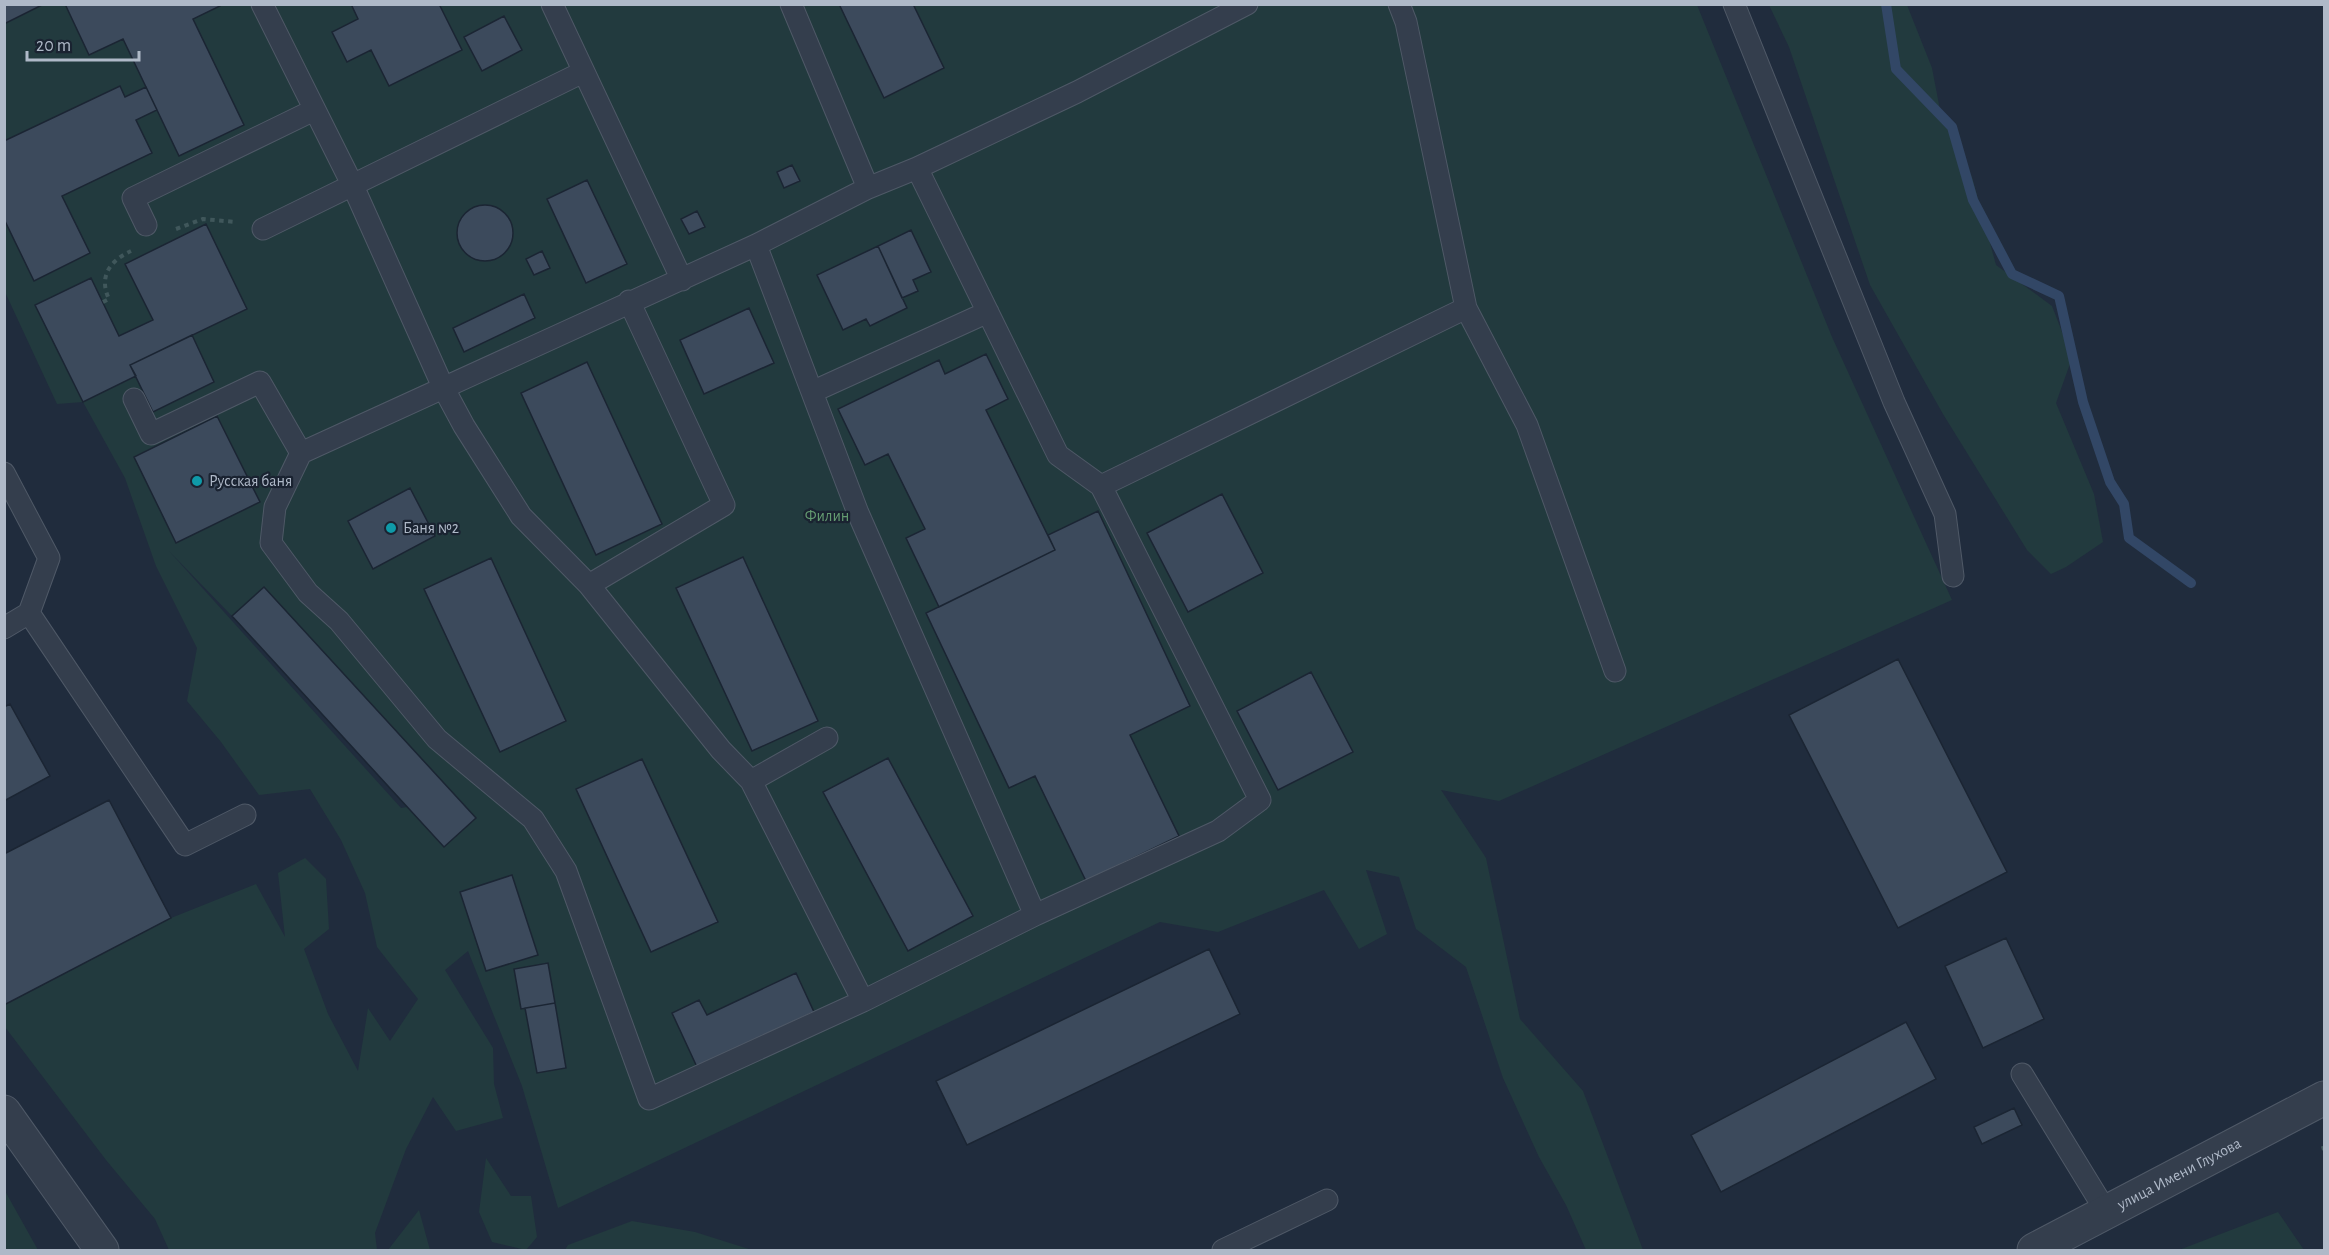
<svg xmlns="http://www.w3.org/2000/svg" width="2329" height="1255" font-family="'Alegreya Sans',sans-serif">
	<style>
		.green { fill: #223a3e; fill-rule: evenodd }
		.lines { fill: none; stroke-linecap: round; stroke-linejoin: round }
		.stream { stroke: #324766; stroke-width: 10 }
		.building { fill: #3c4a5c; stroke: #1b2533; stroke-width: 1.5 }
		.lane-casing { stroke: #4f5967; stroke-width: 23 }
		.street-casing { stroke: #4f5967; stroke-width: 35 }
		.path { stroke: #40575b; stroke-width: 4; stroke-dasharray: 4.5 4.5; stroke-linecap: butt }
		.lane { stroke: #343e4d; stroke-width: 21 }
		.street { stroke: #343e4d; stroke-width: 33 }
		.culture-dot { fill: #0f9aa8; stroke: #1a2331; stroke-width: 2 }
		.labels { text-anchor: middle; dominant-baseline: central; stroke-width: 4.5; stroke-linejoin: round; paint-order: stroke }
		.poi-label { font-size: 16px; fill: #afb9c8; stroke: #1a2331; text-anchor: start }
		.park-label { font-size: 16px; fill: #649b71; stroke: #1a2331 }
		.street-label { font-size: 16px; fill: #afb9c8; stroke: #1a2331 }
	</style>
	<rect width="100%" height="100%" fill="#202c3d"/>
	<path class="green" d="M4 5H1697L1832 337 1952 600 1499 801 1441 790 1486 858 1520 1019 1583 1091 1643 1250H1586L1566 1205 1539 1157 1503 1078 1466 967 1416 929 1399 877 1366 870 1387 934 1359 949 1324 890 1218 932 1160 922 558 1208 522 1086 468 951 445 970 493 1048 494 1084 503 1118 456 1131 433 1097 406 1149 375 1233 377 1250H169L155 1219 106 1160 5 1027V1005L171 918 256 884 285 937 278 873 305 858 326 879 329 929 304 949 328 1014 358 1071 368 1008 390 1041 418 999 377 947 365 893 341 840 310 789 259 795 221 742 187 701 197 648 156 566 125 478 83 402 57 404 5 292ZM169 551 232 616 407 807 401 808Z
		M1769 5H1907L1932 68 1941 115 1972 177 1996 265 2052 306 2072 358 2056 403 2094 494 2103 542 2066 567 2051 574 2027 550 1943 414 1870 285 1789 47Z
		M486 1158 511 1196H531L537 1237 526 1250 492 1242 479 1212Z
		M5 1191 38 1250H5Z
		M419 1210 430 1250H388Z
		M2278 1212 2304 1250H2179Z
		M632 1221 695 1232 752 1250H565L568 1245Z"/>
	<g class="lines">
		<path class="stream" d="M1886 4 1896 69 1952 127 1973 200 2012 274 2059 296 2083 402 2110 482 2124 504 2129 538 2191 583"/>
	</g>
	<path class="building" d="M4 4H44L4 24Z
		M65 4H219L220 6 193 19 244 125 179 156 123 39 89 55Z
		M351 4H439L462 50 389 86 371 50 347 62 332 32 358 19Z
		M839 4H913L944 68 884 98Z
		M504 16 522 50 482 71 464 37Z
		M120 86 125 97 146 87 157 110 136 120 152 153 62 196 90 253 34 281 4 219V141Z
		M792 165 800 181 784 188 777 172Z
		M587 180 627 264 586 283 547 199Z
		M457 233a28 28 0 1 1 56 0a28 28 0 1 1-56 0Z
		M697 211 705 227 689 234 681 219Z
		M206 224 247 309 130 365 136 376 83 402 35 305 91 278 119 336 153 320 125 264Z
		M911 230 931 272 913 280 918 291 902 298 878 246Z
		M878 246 907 308 870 326 866 319 843 330 817 275Z
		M542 251 550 268 534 275 526 259Z
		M524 294 535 318 464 352 453 328Z
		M749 308 774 363 704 394 680 340Z
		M192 335 214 382 153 412 130 365Z
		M986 354 1008 399 986 410 1055 550 939 607 906 538 925 529 888 454 865 465 838 409 939 360 945 374Z
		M587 362 662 524 596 555 521 393Z
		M217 416 260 502 176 543 134 457Z
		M410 488 435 536 373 569 348 521Z
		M1222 494 1263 573 1188 612 1147 533Z
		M1098 511 1190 706 1130 735 1179 836 1086 881 1035 776 1009 788 926 613 1055 550 1048 535Z
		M743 557 818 721 752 751 676 588Z
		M491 558 566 721 500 752 424 589Z
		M264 587 476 818 444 847 232 616Z
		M1898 659 2007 872 1898 928 1789 715Z
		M1311 672 1353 752 1278 790 1237 711Z
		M10 704 50 776 4 801V707Z
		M888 758 973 916 908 951 823 792Z
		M642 759 718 922 651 952 576 789Z
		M109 800 171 918 4 1005V854Z
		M512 875 538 955 486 971 460 892Z
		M2006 938 2044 1019 1983 1048 1945 966Z
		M1209 949 1240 1014 967 1145 936 1081Z
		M548 963 555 1003 521 1009 514 969Z
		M796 973 814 1012 697 1067 672 1013 699 1000 707 1015Z
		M555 1003 566 1068 537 1073 525 1008Z
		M1906 1022 1936 1079 1721 1192 1691 1135Z
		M2014 1108 2022 1125 1982 1144 1974 1127Z"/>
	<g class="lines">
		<defs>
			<path id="lane" d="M262 4 353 186 443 387 464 426 521 516 589 585 721 750 751 781
				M552 4 682 280
				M791 4 868 188
				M1399 4 1406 22 1466 308 1527 425 1615 671
				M1734 4 1894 402 1945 514 1953 576
				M146 225 133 198 314 110
				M263 229 583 72
				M756 245 858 513 1035 915
				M812 392 988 312
				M134 399 151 434 260 382 301 453 756 245 868 188 917 168 1077 92 1247 4
				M301 453 275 507 271 543 308 593 339 621 437 739 533 819 566 871 649 1099 863 1001
				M4 473 49 558 29 613 185 845 245 815
				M1101 486 1466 308
				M589 585 724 505 629 301
				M4 628 29 613
				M827 738 751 781 863 1001 1035 915 1218 831 1260 800 1101 486 1058 455 917 168
				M2022 1074 2107 1213
				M1223 1250 1327 1200"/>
			<g id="street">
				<path d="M4 1112 102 1250"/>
				<path id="s1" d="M2034 1250 2324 1098"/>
			</g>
		</defs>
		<use href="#lane" class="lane-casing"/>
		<use href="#street" class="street-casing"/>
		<path class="path" d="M176 229 203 219 235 222
			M103 302 109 299C98 276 111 260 131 251
			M2323 1146 2324 1150"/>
		<use href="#lane" class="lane"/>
		<use href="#street" class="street"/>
	</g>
	<g class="culture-dot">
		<circle cx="197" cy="481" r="6"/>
		<circle cx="391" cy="528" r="6"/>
	</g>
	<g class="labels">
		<g class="poi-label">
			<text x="209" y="481">Русская баня</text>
			<text x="403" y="528">Баня №2</text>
		</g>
		<g class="park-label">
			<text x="827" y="516">Филин</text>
		</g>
		<g class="street-label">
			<text stroke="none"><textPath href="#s1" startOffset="164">улица Имени Глухова</textPath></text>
		</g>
	</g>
	<rect width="2329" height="1255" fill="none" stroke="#afb9c8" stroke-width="12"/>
	<path d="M27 51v9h112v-9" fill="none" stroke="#afb9c8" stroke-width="3"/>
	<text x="36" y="51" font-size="18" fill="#afb9c8" stroke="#1a2331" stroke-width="4.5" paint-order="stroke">20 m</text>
</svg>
